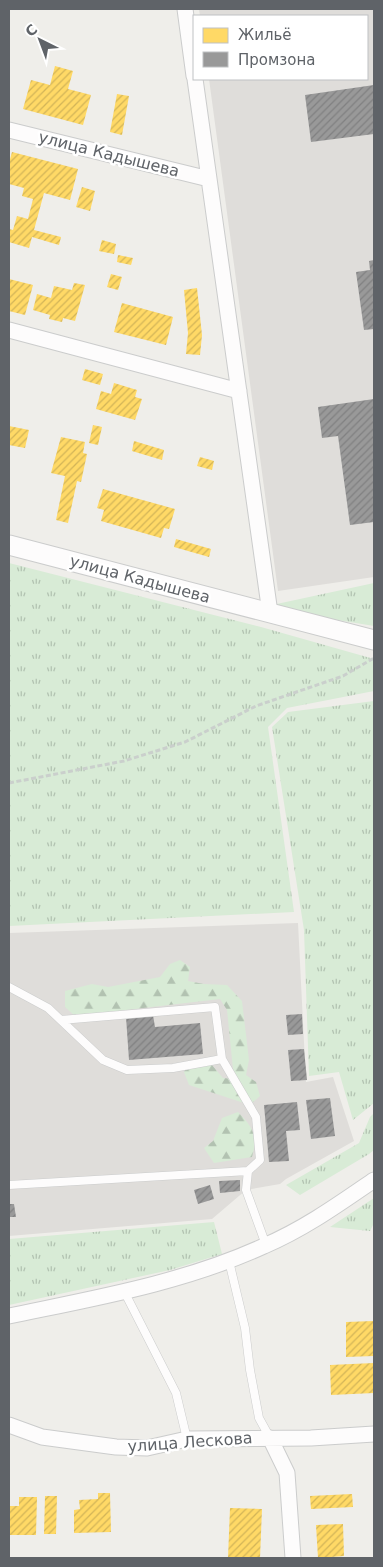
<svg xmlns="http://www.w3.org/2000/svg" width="383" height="1567" font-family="'DejaVu Sans',sans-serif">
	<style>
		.industrial { fill: #dfddda }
		.grass { fill: url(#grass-tufts) }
		.forest { fill: url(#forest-firs) }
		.homes { fill: url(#homes-hatch) }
		.industry { fill: url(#industry-hatch) }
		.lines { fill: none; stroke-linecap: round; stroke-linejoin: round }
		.service-casing { stroke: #cbcccc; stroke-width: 9 }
		.minor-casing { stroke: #cbcccc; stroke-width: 17 }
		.tertiary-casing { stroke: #cbcccc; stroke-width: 21 }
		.path { stroke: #cacfcc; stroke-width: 3; stroke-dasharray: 5 2.5; stroke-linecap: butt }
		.service { stroke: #fdfcfc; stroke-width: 8 }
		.minor { stroke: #fdfcfc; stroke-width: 15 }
		.tertiary { stroke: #fdfcfc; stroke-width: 19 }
		.labels { text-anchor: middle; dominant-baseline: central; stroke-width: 5; stroke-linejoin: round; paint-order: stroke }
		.street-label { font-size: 16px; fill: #5f6368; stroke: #fff }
	</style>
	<defs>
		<pattern id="grass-tufts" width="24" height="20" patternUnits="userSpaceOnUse" patternTransform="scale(1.25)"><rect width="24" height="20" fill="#d8ebd6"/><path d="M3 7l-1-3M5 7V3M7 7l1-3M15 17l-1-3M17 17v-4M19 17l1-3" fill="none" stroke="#b2c2b1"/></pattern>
		<pattern id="forest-firs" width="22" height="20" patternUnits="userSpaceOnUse" patternTransform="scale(1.25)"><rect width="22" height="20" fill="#d8ebd6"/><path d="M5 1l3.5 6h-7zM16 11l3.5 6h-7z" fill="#b2c2b1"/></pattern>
		<pattern id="homes-hatch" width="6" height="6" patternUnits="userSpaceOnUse" patternTransform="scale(1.25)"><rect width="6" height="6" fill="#ffd966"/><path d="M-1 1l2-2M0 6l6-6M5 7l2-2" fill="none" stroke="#d2b458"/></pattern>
		<pattern id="industry-hatch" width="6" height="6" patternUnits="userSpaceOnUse" patternTransform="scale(1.25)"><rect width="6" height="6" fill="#999"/><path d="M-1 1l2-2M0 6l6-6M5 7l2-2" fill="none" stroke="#808081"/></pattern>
	</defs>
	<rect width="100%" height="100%" fill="#efeeea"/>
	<path class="industrial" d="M199 9H374V577L278 591 209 79H367V16H200Z
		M298 923 306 1082 333 1077 354 1141 286 1179 280 1184 246 1190 212 1219 9 1236V933Z"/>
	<path class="grass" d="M9 563 261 627 374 659V691L287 708 268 727 294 912 9 926Z
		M374 583V626L283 611 272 605Z
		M374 701V1103L353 1120 339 1072 309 1076 304 930 272 727 288 712Z
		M374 1113V1150L369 1154 300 1195 286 1185 359 1143 370 1117Z
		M374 1198V1223L370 1231 330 1227Z
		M214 1222 222 1254 170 1270 9 1305V1239Z"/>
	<path class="forest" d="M180 960 190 967 188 981 204 984 227 985 242 1001 249 1060 246 1075 256 1082 260 1096 250 1105 189 1085 184 1072 189 1062 211 1064 223 1078 234 1079 227 1010 220 999 75 1016 65 1007V991L92 984 108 987 160 977 170 964Z
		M238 1112C253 1127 258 1136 252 1157L214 1163 204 1148 213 1141 222 1118Z"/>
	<path class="homes" d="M55 66 73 71 68 89 91 95 83 125 23 109 31 80 50 85Z
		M117 94 129 96 122 135 110 132Z
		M12 152 78 169 70 200 44 193 34 230 61 237 59 245 32 237 29 248 9 242V229L13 230 17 216 28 219 33 199 22 196 24 188 9 184V163Z
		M82 187 95 191 90 211 76 207Z
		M102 240 116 244 114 254 99 251Z
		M118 255 133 258 131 265 117 262Z
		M111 274 122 277 118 290 107 287Z
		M9 279 33 285 25 315 9 311Z
		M74 283 85 285 75 321 63 318 62 322 49 319 50 315 33 310 37 294 51 298 54 286 72 290Z
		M197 288 202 335 200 355 186 354 188 333 184 290Z
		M122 303 173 317 166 345 114 332Z
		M85 369 103 374 100 385 82 380Z
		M114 383 137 390 135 397 142 399 135 420 96 409 101 391 111 394Z
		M93 425 102 427 98 445 89 443Z
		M9 426 29 430 25 448 9 445Z
		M61 437 85 442 83 453 87 454 81 482 77 481 68 523 56 520 65 476 51 473Z
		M134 441 164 450 162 460 132 451Z
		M200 457 214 461 212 470 197 466Z
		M103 489 175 509 169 529 164 528 161 538 101 521 104 510 97 508Z
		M176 539 211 549 209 557 174 547Z
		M374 1321V1356L346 1357V1322Z
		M374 1363V1393L331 1395 330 1365Z
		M98 1493H110L111 1532 74 1533V1510L80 1509 79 1500 98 1499Z
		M352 1494 353 1507 311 1509 310 1496Z
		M45 1496H57L56 1534H44Z
		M19 1497H37L36 1535H9L10 1506H19Z
		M230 1508 262 1509 260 1558H228Z
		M343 1524 344 1556 318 1558 316 1525Z"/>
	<path class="industry" d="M374 85V134L311 142 305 95Z
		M374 260V329L364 330 356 272 370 270 369 261Z
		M374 399V522L350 525 338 436 322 438 318 407Z
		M302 1014 303 1034 288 1035 286 1015Z
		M153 1015 155 1027 200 1023 203 1054 129 1060 126 1017Z
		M304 1049 307 1080 291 1081 288 1050Z
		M330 1098 335 1136 311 1139 306 1100Z
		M297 1102 300 1130 286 1131 289 1161 269 1162 264 1105Z
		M240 1180V1191L220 1193 219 1181Z
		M210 1185 214 1199 198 1204 194 1190Z
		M9 1204H14L16 1217H9Z"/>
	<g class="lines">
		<defs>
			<path id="service" d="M9 987 48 1008 103 1060 127 1070 173 1068 222 1059
				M61 1020 215 1007 222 1059 256 1117 260 1160 248 1171 246 1190 266 1245
				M9 1185 248 1171
				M229 1261 245 1328 250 1370 259 1418 270 1438
				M125 1293 176 1393 187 1439"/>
			<path id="minor" d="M185 9 194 76
				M195 79 270 613
				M9 130 209 179
				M9 330 239 391
				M9 1316C95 1298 183 1283 264 1246 304 1229 339 1204 374 1180
				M9 1425 42 1437 116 1447 147 1448 187 1439 311 1438 374 1434
				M270 1438 287 1473 293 1558"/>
			<path id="tertiary" d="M9 545 374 640"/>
		</defs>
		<use href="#service" class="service-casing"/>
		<use href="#minor" class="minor-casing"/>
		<use href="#tertiary" class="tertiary-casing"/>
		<path class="path" d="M9 783 124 761 185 742 256 706 343 676 374 658"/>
		<use href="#service" class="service"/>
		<use href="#minor" class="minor"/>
		<use href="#tertiary" class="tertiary"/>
	</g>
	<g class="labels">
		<g class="street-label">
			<text transform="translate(109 154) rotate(14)">улица Кадышева</text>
			<text transform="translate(140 579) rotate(15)">улица Кадышева</text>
			<text transform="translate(190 1442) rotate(-4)">улица Лескова</text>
		</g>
	</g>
	<rect width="383" height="1567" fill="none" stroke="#5f6368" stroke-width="20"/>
	<rect x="193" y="15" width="175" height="65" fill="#ffffff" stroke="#bfc1c3"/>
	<rect x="203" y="28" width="25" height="15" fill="#ffd966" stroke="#bfc1c3"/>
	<text x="238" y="40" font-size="15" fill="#5f6368">Жильё</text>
	<rect x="203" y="52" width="25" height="15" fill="#999999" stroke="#bfc1c3"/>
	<text x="238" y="65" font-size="15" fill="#5f6368">Промзона</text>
	<g transform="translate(40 40) rotate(318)" stroke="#ffffff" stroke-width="4" paint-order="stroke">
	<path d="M0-4L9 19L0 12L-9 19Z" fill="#5f6368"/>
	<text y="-8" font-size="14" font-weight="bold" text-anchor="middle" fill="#5f6368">С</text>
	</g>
</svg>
